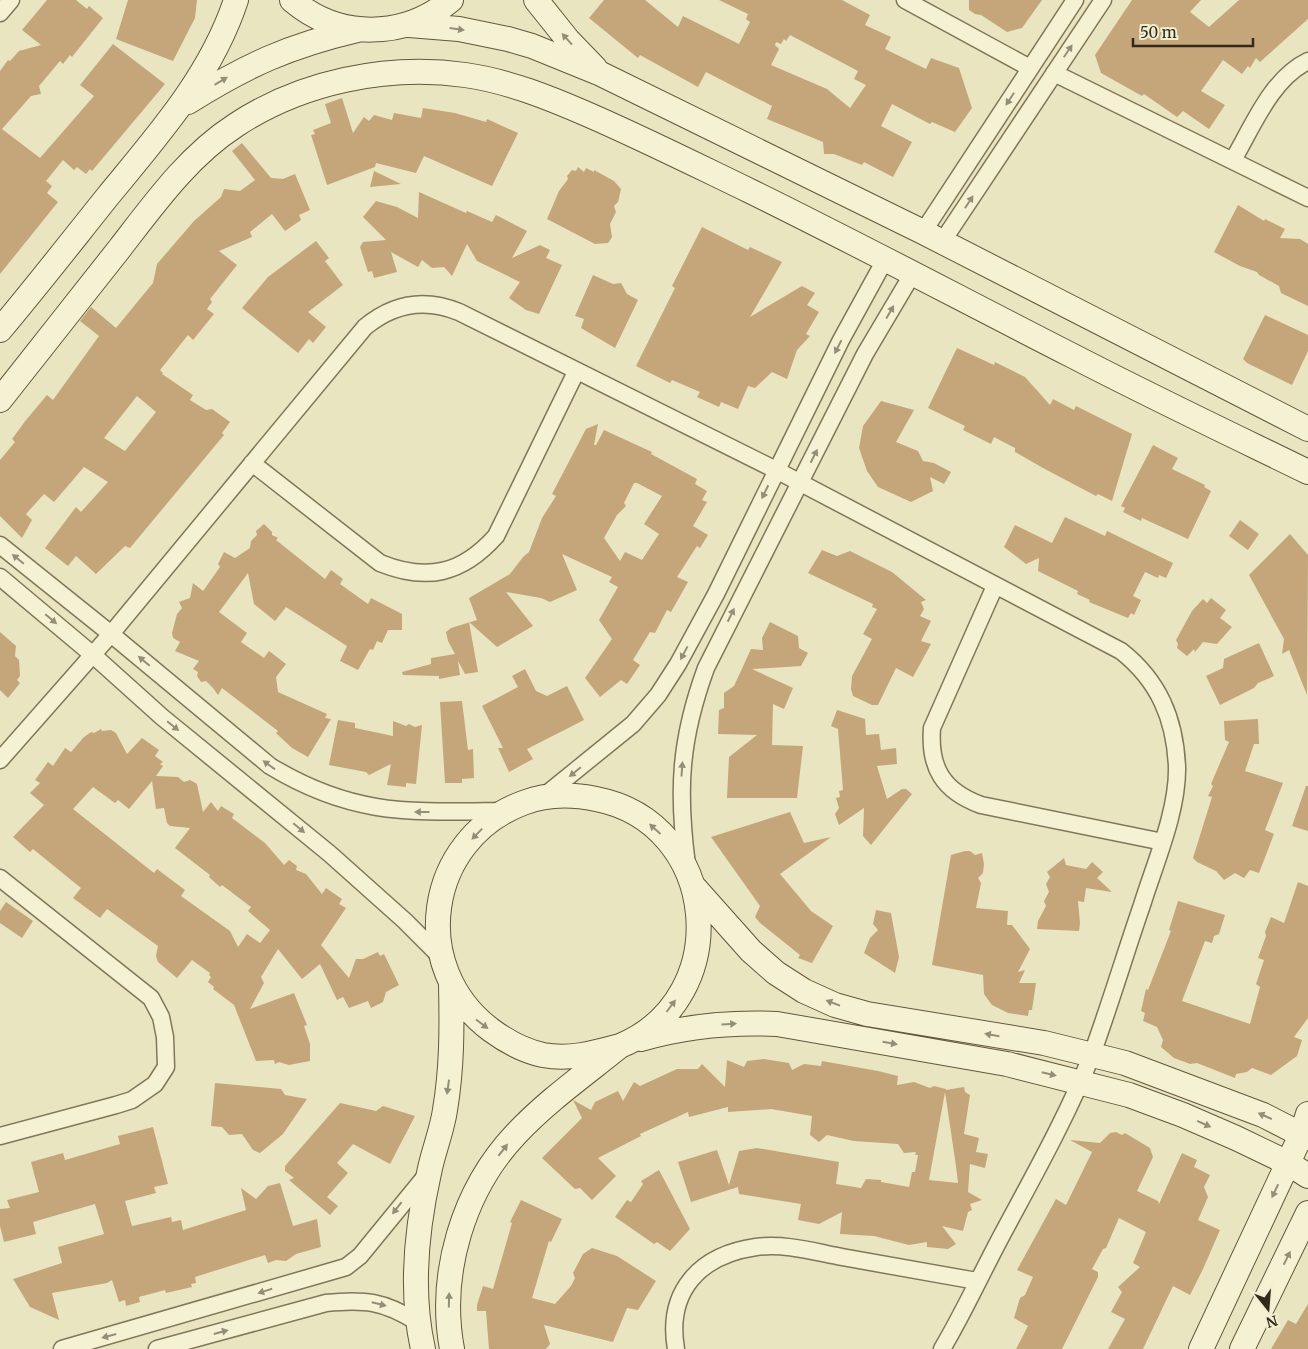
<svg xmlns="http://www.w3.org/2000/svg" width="1308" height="1349" font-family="Merriweather,serif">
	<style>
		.building { fill: #c4a67a; fill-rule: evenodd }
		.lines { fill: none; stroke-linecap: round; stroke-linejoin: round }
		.street-casing { stroke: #81765a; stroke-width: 19 }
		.secondary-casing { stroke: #63573d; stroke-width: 26 }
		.street { stroke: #f5f1d3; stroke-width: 16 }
		.secondary { stroke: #f5f1d3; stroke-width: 24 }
		.oneway { fill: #948e78 }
	</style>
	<rect width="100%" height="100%" fill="#e9e5c1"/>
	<path class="building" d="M47 0H76L87 9 89 6 103 18 72 57 70 55 63 64 60 61 39 86 41 94 31 96 2 129 40 158 94 96 80 85 113 44 165 84 92 171 90 169 86 174 77 167 74 170 63 160 46 181 52 186 47 193 58 202 0 274V71L8 60 10 61 19 51 41 45 22 30Z
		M128 0H197L195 18 173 61 116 39Z
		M604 0H645L678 27 683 16 739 44 750 22 746 19 748 14 719 0H842L870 15 865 25 891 37 885 49 926 69 931 58 959 68 972 108 955 132 932 122 930 124 892 104 881 126 912 142 893 177 864 162 862 165 834 154H824L823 142 767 119 772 106 706 72 698 87 640 55 638 58 589 18ZM790 35 858 71 854 79 866 85 850 108 827 89 771 65 779 49 775 45 776 42 781 44 784 39 786 41Z
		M969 0H1042L1022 28 1007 32 981 15 975 14 969 10Z
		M1132 0H1201L1190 12 1209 27 1239 0H1308V19L1260 62 1256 58 1250 68 1248 66 1242 74 1223 60 1201 91 1225 105 1209 129 1183 111 1177 117 1144 94 1142 96 1101 73 1095 55Z
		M342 98 353 133 364 117 369 121 374 115 392 120 394 113 421 118 423 108 455 113 486 122 487 119 518 133 492 186 424 156 416 173 376 163 375 167 327 185 311 135 315 134 313 130 331 123 325 104Z
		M242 143 271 178 283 179 295 174 310 210 299 215 301 220 285 231 272 214 250 232 252 237 219 251 237 265 210 299 212 302 207 309 214 314 193 340 188 335 160 370 163 373 162 374 193 395 190 400 206 410 212 409 230 422 222 433 224 435 130 548 125 546 96 574 76 556 68 566 45 548 76 507 81 512 108 482 84 467 54 502 44 494 26 514 32 520 22 538 0 516V460L15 442 12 439 26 420 47 395 53 400 99 336 80 321 91 307 116 328 153 283 157 264 194 221 221 197 224 189 240 191 255 180 232 151ZM137 396 156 412 125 451 104 438Z
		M578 167 584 172 586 168 594 172V170L614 181 621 189 618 202 614 206 616 212 610 224 612 237 608 243 595 244 547 219 559 191 568 179 567 176 572 170 576 171Z
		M374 171 401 184 370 187Z
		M419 192 466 213 467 211 492 222 496 215 527 231 512 258 540 245 550 250 546 258 562 265 539 314 526 310 509 298 520 282 477 261 467 244 452 276 444 267 432 268 422 260 418 267 391 252 397 272 374 278 372 271 368 272 360 247 363 242 386 240 363 217 376 201 397 207 418 218Z
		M1238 205 1264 221 1265 219 1285 229 1280 238 1300 239 1308 244V306L1281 293 1279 286 1259 275 1257 272 1240 266 1214 252Z
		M702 227 748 250 750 247 782 262 750 317 802 286 815 293 807 305 819 312 806 334 810 336 797 350 787 379 772 372 755 388 748 386 738 409 721 402 719 407 697 397 700 392 672 380 670 383 636 366 675 288 672 286Z
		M316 241 329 258 325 261 343 285 308 312 326 327 313 343 309 339 298 353 242 308 268 277Z
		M593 275 613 284 621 283 627 294 638 300 615 348 581 328 584 319 575 316Z
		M1265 315 1308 335V351L1292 385 1247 363 1243 359Z
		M957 348 994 365 995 362 1025 377 1050 405 1053 399 1074 410 1076 406 1132 434 1112 501 1098 494 1096 496 1043 468 1015 452V448L994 437 991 444 963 430 965 426 928 408Z
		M881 401 914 410 896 442 918 451 923 461 934 463 951 472 944 484 930 477 933 491 911 502 878 487 867 471 859 448 863 426Z
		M598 424 594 445H596L604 430 652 452 651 454 697 479 695 484 707 491 702 500 707 502 693 526 708 535 700 548 697 546 677 577 688 582 671 612 667 610 655 633 650 632 633 660 640 665 627 684 621 680 600 697 585 678 612 639 599 620 618 587 609 582 612 577 562 554 577 590 550 602 541 598 506 592 533 626 497 647 469 622 478 672 465 674 458 661 460 675 439 679V676L403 675 402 672 431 664V658L455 654 448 641 446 632 451 628 477 620 469 598 510 574 523 557 529 552 542 518 556 496 552 494 586 429ZM634 483H637L662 496 644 524 659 534 642 560 625 552 620 561 604 538 617 515 626 506 624 503Z
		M1153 445 1178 458 1172 469 1205 485 1204 487 1211 491 1188 539 1142 518 1141 521 1123 512 1125 508 1121 506Z
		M1065 517 1105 536 1107 531 1173 563 1166 578 1159 575 1158 578 1145 572 1133 596 1141 600 1134 615 1131 613 1128 618 1089 602 1090 600 1077 594 1078 591 1038 571 1039 558 1026 564 1004 547 1015 525 1052 543Z
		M1240 520 1259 534 1248 550 1229 536Z
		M264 524 272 532V535L278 538 276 540 325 579 331 570 343 579 340 584 368 604 371 598 402 614V630H388L382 643 377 641 373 650 370 649 358 670 340 661 347 646 286 607 275 621 254 604 248 573 219 612 247 633 241 642 264 658 269 651 286 664 276 677 278 692 327 714 325 718 331 719 308 757 292 748 276 733 278 731 222 688 218 695 213 688 206 681 201 682 197 676 198 672 193 669 199 661 175 651 180 642 173 638 172 633 177 614 182 608 179 602 190 598 193 583 203 591 220 567 218 564 224 552 235 558 250 548 251 541 257 535 256 531Z
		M1290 534 1308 555 1307 695 1289 650 1282 654 1284 639 1249 575Z
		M822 550 837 556 850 551 892 572 926 600 921 602 924 609 920 616 931 621 921 641 931 644 913 677 896 668 878 705H872L853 696 851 689 852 676 872 639 863 634 877 609 872 607 873 604 808 573Z
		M1211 598 1226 610 1220 618 1232 627 1217 644 1203 642 1195 652 1194 649 1187 656 1177 648 1178 644 1176 640 1192 611 1203 599 1207 603Z
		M770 622 798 636 799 648 808 653 801 666 752 669 793 688 784 709 773 704 772 745 803 746 797 798H727L729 757 757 735 718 734 719 710 724 708V693L734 686 751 649 763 650 762 638Z
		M0 632 16 646 15 656 19 660 20 676 17 680 20 683 8 698 0 690Z
		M1259 643 1274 676 1258 683 1254 688 1220 705 1206 676 1223 668 1224 659Z
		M525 669 536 691 547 696 567 686 584 720 527 749 533 759 509 772 498 748H503L482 706 518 687 512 676Z
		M462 701 468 750 473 749 474 778 462 779V783H445L440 702Z
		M837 710 865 719 866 735 879 734 881 750 896 748 897 764 877 766 887 799 902 789H906L912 794 871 845 863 836 864 808 839 825 835 814 839 808 836 798 840 797 839 791 843 790 838 729 831 726Z
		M1258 719 1259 744H1254L1245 771 1283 783 1265 830 1274 834 1259 873 1250 870 1244 878 1235 873 1224 880 1216 871 1197 862 1193 858 1212 797 1208 796 1213 786 1211 784 1229 742 1225 740 1224 721Z
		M338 720 355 723V728L393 736V721L406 726 409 724 415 727 422 725 416 784 406 783V787L387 785 391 764 369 775 366 772 329 765Z
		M101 729 102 731 111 730 116 733 127 754 142 738 159 750 155 756 163 762 160 764 163 766 156 776 178 777 184 782 190 780 197 784 203 812 211 802 218 811 221 806 234 814 232 818 240 824 265 843 284 865 289 860 297 866 296 870 306 874 322 894 326 888 342 899 339 904 346 908 321 945 349 978 356 959H363L378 952 380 956 384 954 399 985 386 992 383 1002 371 1008 368 1001 349 1008 343 997 337 1000 320 964 302 979 278 949 261 977 264 983 250 1009 294 993 307 1025 304 1026 310 1044V1061L289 1065 279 1062 275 1064 274 1060 256 1061 234 1005 213 989 214 987 208 982 211 977 209 975 210 973 192 960 177 978 158 962 156 956 158 946 107 909 100 918 73 898 81 888 33 849 30 852 13 837 44 805 30 793 40 783 35 780 48 762 53 766 65 748 71 752 84 737 91 732 94 733ZM152 781 156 809 164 808 167 823 170 826 190 828 175 848 210 875 209 877 220 887 222 885 251 907 248 911 270 930 260 943 247 934 238 947 230 931 181 896 185 890 157 869 154 873 73 809 93 787 115 803 118 800 129 809Z
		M1306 786H1308V831L1292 826Z
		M790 812 804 843 831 837 780 874 811 911 833 926 812 963 798 958 800 955 760 923 755 917 760 906 711 837Z
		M965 851H970L975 855 982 853 984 864 983 873 978 878 981 883 976 908 1008 911 1007 925H1012L1030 949 1018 972 1025 970 1019 983H1036L1032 1010H1029L1028 1016 1008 1013 992 1005 984 994 983 975 932 965 951 855Z
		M1064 858 1066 865 1086 869 1092 862 1103 872 1097 878 1112 892 1086 888 1084 902 1078 901 1080 923 1079 931 1037 929 1038 921 1046 906 1044 901 1049 892 1046 884 1050 877 1047 872Z
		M1298 882 1308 886V1018L1294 1037 1302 1040 1297 1056 1271 1075 1252 1068 1247 1072 1236 1074 1235 1078 1197 1063 1190 1064 1174 1058 1161 1047 1163 1040 1157 1027 1143 1021 1145 1013 1141 1011 1146 989 1148 990 1171 931 1169 930 1178 901 1225 915 1219 934 1214 936 1212 943 1205 941 1182 1001 1250 1024 1260 987 1256 984 1264 960 1258 958 1266 936 1265 932 1271 917 1284 923Z
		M6 902 33 921 22 938 0 923V911Z
		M876 910 891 913 899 957 895 973 864 953 870 938 878 930 873 924Z
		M764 1059 789 1063 792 1070 804 1064 821 1066 822 1061 878 1071 898 1076 897 1085 914 1082 930 1088 934 1086 946 1089V1090L964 1087 965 1092 970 1095 964 1134 979 1138 976 1152 988 1154 985 1168 970 1164 968 1192 982 1200 970 1204 972 1210 968 1212 963 1231 942 1226 956 1244 948 1249 927 1247V1242L909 1245 874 1236 840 1234 842 1212 819 1224 798 1220 801 1204 739 1194 738 1187 691 1202 678 1162 717 1150 729 1185 739 1151 757 1148 839 1162 836 1184 861 1188 866 1179 881 1180V1182L909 1187 912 1172H915L918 1155H915L916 1152 904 1153 898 1144 854 1141 827 1135 819 1142 810 1135 812 1116 771 1109 728 1112V1107L689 1117 688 1112 640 1134 641 1136 598 1158 616 1176 592 1200 580 1188 575 1189 542 1158 582 1118 573 1100 591 1110 595 1102 618 1091 623 1101 634 1082 640 1086 677 1069H698L702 1064 725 1087 727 1060 744 1067 747 1061ZM945 1092 956 1166 958 1183 929 1180Z
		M215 1083 281 1089 285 1095 307 1099 283 1134 260 1153 253 1150 242 1134 229 1135 222 1127 211 1126Z
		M340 1103 376 1111 383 1106 415 1116 390 1164 353 1144 337 1163 348 1173 327 1197 338 1206 330 1215 289 1180 294 1178 285 1171V1166Z
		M153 1127 168 1184 154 1187 156 1193 125 1201 132 1226 171 1217 172 1222 181 1220 183 1230 246 1210 241 1188 256 1199 268 1186 280 1183 293 1226 317 1219 321 1247 296 1254 286 1261 276 1260 268 1263 265 1255 195 1277 196 1283 191 1284 192 1287 166 1293 165 1290 139 1297 140 1302 126 1306 125 1300 119 1302 112 1280 107 1283 52 1293 59 1320 30 1307 13 1279 62 1263 58 1247 104 1234 95 1204 33 1222 36 1234 4 1242 0 1226V1209L10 1208 7 1200 39 1192 31 1162 63 1153 65 1160 120 1144 118 1136Z
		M1116 1132 1122 1135 1125 1133 1150 1148 1153 1157 1137 1191 1158 1201 1159 1204 1182 1153 1197 1160 1194 1167 1210 1175 1204 1187 1208 1197 1198 1220 1220 1230 1203 1269 1190 1295 1173 1286 1143 1349H1108L1125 1319 1111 1312 1122 1292 1118 1287 1140 1267 1133 1263 1146 1232 1119 1218 1106 1248 1103 1249 1092 1269 1098 1272V1277L1062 1349H1016L1028 1326 1014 1318 1020 1298 1025 1295 1033 1277 1017 1270 1056 1199 1066 1205 1092 1152 1070 1140 1100 1143 1110 1133Z
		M659 1170 690 1229 670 1251 657 1242 654 1244 615 1217 627 1200 631 1202 643 1184 641 1181Z
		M521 1200 562 1219 551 1242 549 1241 532 1298 555 1304 571 1286 575 1278 573 1273 583 1254 592 1248 617 1256 656 1281 638 1310 627 1308 613 1342 544 1325 550 1344 546 1349H489L486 1311H477V1305L483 1286 493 1289 512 1223 510 1222Z
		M1308 1304V1349H1271L1288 1320 1296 1324Z"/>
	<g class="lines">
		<defs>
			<path id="street" d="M905 0 1030 68
				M0 13 11 0
				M1054 73 1308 198
				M1233 160C1253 126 1271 79 1308 61
				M923 232 1075 0
				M942 242 1103 0
				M252 463 380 563C427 582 462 574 496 536L576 372
				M0 545 111 634 270 766C354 817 411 812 505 811
				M0 577 93 655 162 717 330 854 405 921 440 956
				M995 586 932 728C929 768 943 791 981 805L1163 842
				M0 760 111 634 365 327C394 303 425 298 459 312L776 470 1121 651C1159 681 1175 719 1177 767 1178 811 1155 863 1142 905 1125 954 1110 1005 1092 1054 1069 1113 1033 1177 1003 1233 982 1272 964 1312 942 1349
				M543 797 633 724 658 695 678 664 716 594 841 340 886 258
				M687 865C677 790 680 739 706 668L865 354 913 273
				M0 878 151 998 161 1017 165 1037 166 1067 155 1084 132 1100 116 1105 0 1136
				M62 1349 346 1267 360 1256 428 1173
				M157 1349 326 1303C364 1299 384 1301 417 1322
				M676 1349C666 1291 700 1255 756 1247 785 1243 815 1252 842 1257 887 1265 932 1273 977 1281"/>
			<path id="secondary" d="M292 0C339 40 404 39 451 0
				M536 0 568 40 595 68
				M409 25 459 29 508 39 532 46 601 74 923 232 1308 429
				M188 102C247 65 289 46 357 30
				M0 330C37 286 72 241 108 196 158 135 211 76 236 0
				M0 400C40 349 80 299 120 248 154 204 188 156 236 125 301 82 387 64 465 75 508 81 550 98 589 115 644 139 696 165 750 191 858 244 965 301 1073 356 1150 396 1230 434 1308 472
				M694 887 751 951 776 973 804 991 835 1005 867 1014 1044 1043 1125 1063 1263 1115 1308 1138
				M641 1039C686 1026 731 1022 777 1024L1007 1064 1129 1095 1183 1115 1236 1138 1288 1163 1308 1176
				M423 1349C410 1291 416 1231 429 1173 433 1152 442 1131 445 1110 452 1068 452 1028 451 985
				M452 1349C438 1274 463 1190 516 1134 547 1101 584 1075 620 1046 736 998 720 823 596 799 572 794 546 794 523 803 425 840 408 968 491 1030 506 1041 524 1051 543 1055 570 1060 594 1053 620 1046
				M1201 1349 1302 1133 1308 1114
				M1242 1349 1308 1213"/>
		</defs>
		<use href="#street" class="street-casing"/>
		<use href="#secondary" class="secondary-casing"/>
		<use href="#street" class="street"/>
		<use href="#secondary" class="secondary"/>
	</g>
	<defs><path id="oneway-solid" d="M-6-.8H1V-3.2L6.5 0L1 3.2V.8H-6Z" transform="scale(1.25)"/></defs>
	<g class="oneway">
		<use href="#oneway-solid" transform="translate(457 29) rotate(8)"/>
		<use href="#oneway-solid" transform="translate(567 39) rotate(-132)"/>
		<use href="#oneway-solid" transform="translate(1068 51) rotate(-56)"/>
		<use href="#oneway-solid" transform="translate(221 81) rotate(-31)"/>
		<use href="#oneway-solid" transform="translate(1010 99) rotate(123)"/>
		<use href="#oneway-solid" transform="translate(969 202) rotate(-57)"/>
		<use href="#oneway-solid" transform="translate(890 312) rotate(-60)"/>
		<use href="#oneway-solid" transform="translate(838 347) rotate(117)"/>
		<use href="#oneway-solid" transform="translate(814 456) rotate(-63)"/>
		<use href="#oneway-solid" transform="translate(765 492) rotate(116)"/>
		<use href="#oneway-solid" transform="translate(18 559) rotate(-141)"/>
		<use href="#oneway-solid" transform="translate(731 615) rotate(-64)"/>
		<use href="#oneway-solid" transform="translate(51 619) rotate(40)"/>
		<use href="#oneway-solid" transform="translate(684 653) rotate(118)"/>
		<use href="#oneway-solid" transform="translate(144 661) rotate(-140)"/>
		<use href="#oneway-solid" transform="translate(173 726) rotate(39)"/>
		<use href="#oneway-solid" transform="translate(269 765) rotate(-144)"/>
		<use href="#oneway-solid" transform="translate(682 769) rotate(-86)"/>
		<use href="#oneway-solid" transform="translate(575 772) rotate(141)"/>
		<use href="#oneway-solid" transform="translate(422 812) rotate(-180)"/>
		<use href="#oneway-solid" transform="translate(299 828) rotate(40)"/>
		<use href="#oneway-solid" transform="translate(655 829) rotate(-138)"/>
		<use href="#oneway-solid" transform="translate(477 834) rotate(134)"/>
		<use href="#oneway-solid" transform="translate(833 1003) rotate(-159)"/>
		<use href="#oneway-solid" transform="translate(671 1006) rotate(-53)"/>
		<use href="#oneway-solid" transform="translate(482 1024) rotate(37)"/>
		<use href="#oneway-solid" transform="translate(729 1024) rotate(-3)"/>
		<use href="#oneway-solid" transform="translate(992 1035) rotate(-170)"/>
		<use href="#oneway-solid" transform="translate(890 1043) rotate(10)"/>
		<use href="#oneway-solid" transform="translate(1049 1074) rotate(13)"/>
		<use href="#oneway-solid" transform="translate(448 1087) rotate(98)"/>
		<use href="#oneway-solid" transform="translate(1265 1116) rotate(-156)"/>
		<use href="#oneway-solid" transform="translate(1204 1124) rotate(24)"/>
		<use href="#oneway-solid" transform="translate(503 1150) rotate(-52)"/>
		<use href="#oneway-solid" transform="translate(1275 1191) rotate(115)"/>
		<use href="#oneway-solid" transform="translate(397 1208) rotate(128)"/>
		<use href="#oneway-solid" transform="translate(1287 1258) rotate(-64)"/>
		<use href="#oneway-solid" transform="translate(265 1291) rotate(163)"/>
		<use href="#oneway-solid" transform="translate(449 1300) rotate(-89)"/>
		<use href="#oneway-solid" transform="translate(379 1304) rotate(14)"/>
		<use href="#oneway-solid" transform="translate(221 1332) rotate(-15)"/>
		<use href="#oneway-solid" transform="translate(109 1336) rotate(165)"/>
	</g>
	<g transform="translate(1268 1309) rotate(163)" stroke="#f2eed0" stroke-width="4" paint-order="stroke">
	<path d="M0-4L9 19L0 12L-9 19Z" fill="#322b1d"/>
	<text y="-8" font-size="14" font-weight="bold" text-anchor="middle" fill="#322b1d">N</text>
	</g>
	<path d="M1133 38v8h120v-8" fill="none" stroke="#322b1d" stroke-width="2.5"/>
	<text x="1140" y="38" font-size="15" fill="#322b1d" stroke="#f2eed0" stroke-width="4" paint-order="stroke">50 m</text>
</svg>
